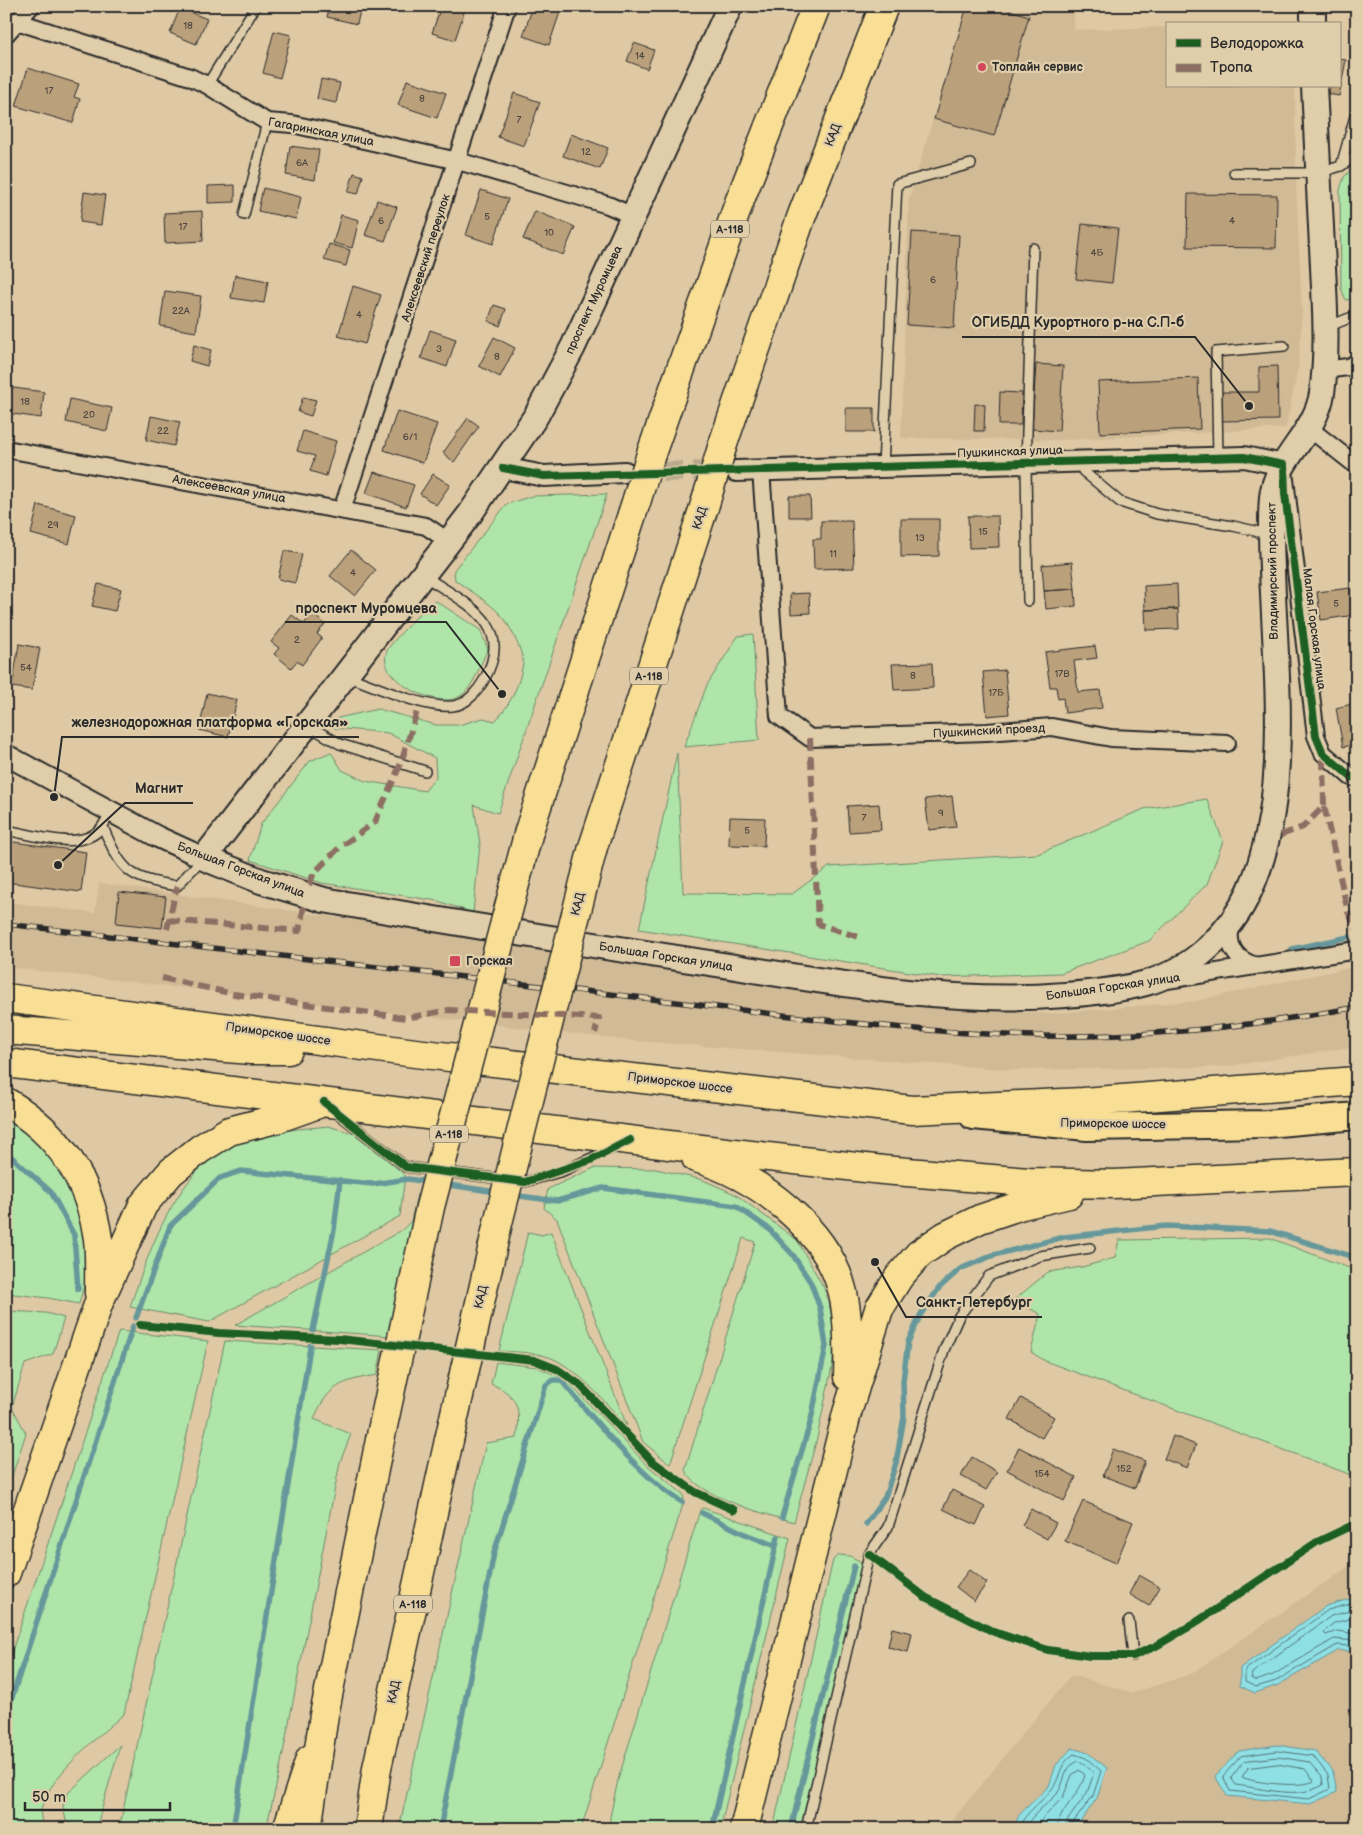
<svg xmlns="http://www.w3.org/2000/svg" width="1363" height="1835" font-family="'Balsamiq Sans',sans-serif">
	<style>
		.built { fill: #d1ba96 }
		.green { fill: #afe5a8; stroke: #6d886a }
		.water { fill: #8ee0e5; stroke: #66989b }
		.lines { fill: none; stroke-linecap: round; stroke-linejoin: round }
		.shore { stroke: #537375; stroke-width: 1 }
		.stream { stroke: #66989b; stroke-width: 5.5 }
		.building { fill: #bba07b; stroke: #2b2b2b }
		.tertiary-tunnel { stroke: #baa98c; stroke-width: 20; stroke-dasharray: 20 10; stroke-linecap: butt }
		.service-casing { stroke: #2b2b2b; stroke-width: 12 }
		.minor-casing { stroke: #2b2b2b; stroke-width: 20 }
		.tertiary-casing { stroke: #2b2b2b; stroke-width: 24 }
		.secondary-casing { stroke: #2b2b2b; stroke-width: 28 }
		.primary-casing { stroke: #2b2b2b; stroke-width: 30 }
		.trunk-casing { stroke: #2b2b2b; stroke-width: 31 }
		.motorway-casing { stroke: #2b2b2b; stroke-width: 31 }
		.service { stroke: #e0ceab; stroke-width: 9 }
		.minor { stroke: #e0ceab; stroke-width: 16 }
		.tertiary { stroke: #e0ceab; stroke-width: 20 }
		.secondary { stroke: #e0ceab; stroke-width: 24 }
		.primary { stroke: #f9df96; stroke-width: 26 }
		.trunk { stroke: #f9df96; stroke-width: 28 }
		.motorway { stroke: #f9df96; stroke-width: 28 }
		.rail-casing { stroke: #2b2b2b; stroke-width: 5.5 }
		.rail { stroke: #e0ceab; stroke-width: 4; stroke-dasharray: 11; stroke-linecap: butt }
		.motorway-bridge-casing { stroke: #2b2b2b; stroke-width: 31; stroke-linecap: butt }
		.motorway-bridge { stroke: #f9df96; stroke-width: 28 }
		.quiet { stroke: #8d6e63; stroke-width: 6; stroke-dasharray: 12 6; stroke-linecap: butt }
		.cycleway-casing { stroke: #e0ceab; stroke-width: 11 }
		.cycleway { stroke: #1b5e20; stroke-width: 8 }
		.poi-dot { fill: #d1495b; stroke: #e0ceab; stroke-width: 2 }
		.labels { text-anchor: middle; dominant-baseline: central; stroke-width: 4.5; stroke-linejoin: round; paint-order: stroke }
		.number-label { font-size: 10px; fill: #4f483f }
		.shield { fill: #e0ceab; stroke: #615c51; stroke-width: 1 }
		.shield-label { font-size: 11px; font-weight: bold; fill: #2b2b2b }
		.poi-label { font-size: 12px; font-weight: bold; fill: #2b2b2b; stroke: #e0ceab; text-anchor: start }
		.street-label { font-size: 12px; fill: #2b2b2b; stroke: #e0ceab }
		.leader { fill: none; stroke: #2b2b2b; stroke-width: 2 }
		.callout-dot { fill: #2b2b2b; stroke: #e0ceab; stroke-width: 2 }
		.callout-label { font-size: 14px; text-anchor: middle; font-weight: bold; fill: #2b2b2b; stroke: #e0ceab; stroke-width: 4.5; stroke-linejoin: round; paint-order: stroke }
	</style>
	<rect width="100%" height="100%" fill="#dec9a4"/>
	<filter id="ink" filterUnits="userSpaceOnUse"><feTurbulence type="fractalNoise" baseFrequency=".02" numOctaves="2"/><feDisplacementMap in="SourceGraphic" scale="10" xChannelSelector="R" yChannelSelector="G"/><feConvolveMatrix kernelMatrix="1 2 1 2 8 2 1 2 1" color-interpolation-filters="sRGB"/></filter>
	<g filter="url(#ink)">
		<path class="built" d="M967 6H1074V30L1167 27V86H1295L1296 184 1302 313 1298 368 1286 428 1062 440 901 438 909 199Z
			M99 883 944 1005 1046 1014 1195 1001 1357 966V1046L1223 1067 1014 1070 624 1040 6 967V902L95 913Z
			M1357 1561V1829H945L1071 1675 1133 1693 1191 1674Z"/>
		<path class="green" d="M1357 164V298L1346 300 1341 288 1340 190 1344 177Z
			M607 494 498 813 474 805 480 844 473 913 438 901 322 883 250 860 261 824 310 761 331 752 342 770 365 781 425 791 436 777 435 758 388 733 334 728 338 718 378 709 436 725H459L483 718 495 721C510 706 520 684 523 663 524 654 508 621 501 615 488 601 470 591 455 580L454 570 507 504 532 496Z
			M436 601 480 630 488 649C480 664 474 688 459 697 438 709 375 680 387 651 390 643 420 614 427 605Z
			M753 634 759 740 684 747 707 685 738 636Z
			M677 753 683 893 792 894 829 867 1038 854 1144 809 1207 799 1223 841 1207 884 1149 941 1061 973 941 977 639 929Z
			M6 1120C23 1131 43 1145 56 1162 77 1188 87 1241 86 1275 85 1284 81 1295 79 1304L48 1298 6 1293Z
			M328 1126 359 1135 405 1175 400 1216 209 1322 130 1307C151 1246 179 1160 248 1138 272 1130 304 1129 328 1126Z
			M594 1168 656 1169 703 1180 735 1194 797 1240 824 1288 834 1322 833 1362 817 1438 794 1522C768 1515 696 1496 685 1470L755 1242 743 1238 670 1464 643 1442 557 1219 544 1208 548 1189Z
			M417 1194 424 1199 391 1336 235 1325 402 1230 411 1221Z
			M528 1232 542 1235 551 1232 627 1426C606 1404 584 1375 556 1360 540 1352 517 1352 499 1351Z
			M1270 1238 1357 1271V1477L1045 1361 1031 1352 1040 1314 1014 1300 1048 1272 1082 1267 1115 1258 1119 1240Z
			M6 1311 46 1313 64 1318 53 1354 25 1364 12 1407 26 1433 6 1494Z
			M119 1331 208 1341 124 1714C102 1733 36 1786 41 1818 41 1821 44 1825 45 1829H6V1669Z
			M225 1341 382 1350 377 1375C342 1381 328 1385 314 1419L351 1434 340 1462 279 1773 266 1829H119Z
			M496 1362 537 1367 565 1379 647 1465 683 1494 684 1501 581 1829H399L486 1443 517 1438C521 1410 519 1395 491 1384Z
			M703 1508 790 1538 720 1829H610V1817L618 1780 700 1510Z
			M839 1555 850 1556 865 1564 800 1829H773L833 1560Z
			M120 1745 98 1822C85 1832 78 1829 66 1821L63 1806 67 1794Z"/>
		<path class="water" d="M1357 1597V1653L1339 1650 1278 1685 1255 1693 1240 1686V1668L1326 1606Z
			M1277 1745 1315 1751 1333 1772 1337 1792 1310 1804 1227 1796 1215 1776 1239 1751Z
			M1072 1748 1088 1753 1107 1768 1097 1798 1075 1829H1013L1019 1815 1049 1786 1056 1765Z"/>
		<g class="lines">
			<path class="shore" d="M1357 1602 1328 1610 1245 1670V1682L1256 1687 1276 1681 1337 1645 1357 1647
				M1357 1609 1331 1616 1252 1673 1251 1678 1256 1681 1273 1675 1334 1639 1357 1641
				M1357 1617 1334 1623 1323 1632 1326 1635 1337 1631 1357 1634
				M1278 1751 1313 1756 1328 1775 1330 1789 1309 1799 1230 1791 1223 1776 1241 1756Z
				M1278 1757 1309 1762 1322 1777 1323 1785C1298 1800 1263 1788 1236 1785L1231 1778 1244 1761Z
				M1277 1764 1305 1769 1314 1781C1303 1788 1253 1783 1242 1777L1248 1768Z
				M1018 1829C1025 1812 1040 1804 1051 1790 1062 1777 1057 1766 1074 1754L1086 1758 1101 1771 1093 1796 1072 1824 1071 1829
				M1025 1829C1031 1814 1046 1806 1057 1794 1065 1783 1063 1768 1077 1761L1083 1763 1094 1773 1087 1793 1067 1821 1065 1829
				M1033 1829 1063 1797 1072 1775 1079 1770 1085 1775C1080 1795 1058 1811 1057 1829"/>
			<path class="stream" d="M1292 949 1349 937
				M6 1152 51 1192 74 1235 78 1289
				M442 1184 497 1192
				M512 1195 557 1201 603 1188 736 1206 769 1229 793 1255 811 1283 820 1308 826 1346 811 1420 782 1517
				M136 1318 170 1226 220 1178 241 1171 373 1184 408 1179 428 1182
				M312 1335 334 1230 340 1180
				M702 1513 745 1534 776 1546
				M866 1524 885 1497 896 1463 904 1417 903 1381 908 1342 921 1314 939 1288 960 1269 994 1255 1064 1237 1166 1226 1270 1231 1357 1258
				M6 1716 133 1326
				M233 1829 311 1341
				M440 1829 494 1553 546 1385 553 1380H561C592 1417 641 1478 682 1502
				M712 1829 778 1537
				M791 1829 854 1566"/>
		</g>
		<path class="building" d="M330 6H361L357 24 327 17Z
			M441 6H466L455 40 432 33Z
			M533 6H562L549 45 523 36Z
			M967 6H996L1029 16 994 136 934 119Z
			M180 8 207 19 196 44 170 33Z
			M274 31 291 35 280 78 263 73Z
			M634 43 654 50 647 69 627 61Z
			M1339 59 1346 60 1339 96 1328 94 1330 86H1339Z
			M28 68 79 84 74 97 80 99 73 123 16 106Z
			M321 79 340 83 336 103 317 99Z
			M407 80 446 93 437 118 398 105Z
			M514 93 540 102 524 146 498 137Z
			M571 134 608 148 600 169 563 156Z
			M6 136H10V159H6Z
			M290 146 319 150 315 180 286 175Z
			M354 173 363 176 358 194 348 192Z
			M235 185V202L208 203V186Z
			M263 188 301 197 296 219 258 211Z
			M481 190 508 199 493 244 466 235Z
			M84 192 105 195 101 225 80 222Z
			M1188 194 1277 195 1276 248 1187 247Z
			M377 200 397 207 385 241 365 235Z
			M202 211 203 241 165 243 164 213Z
			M535 211 575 227 563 255 523 239Z
			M341 215 359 220 352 248 333 243Z
			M1082 224 1118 228 1112 283 1076 279Z
			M912 232 959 235 954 328 907 325Z
			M329 244 350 250 346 266 324 260Z
			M235 275 268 281 264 303 231 298Z
			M353 286 381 295 365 344 338 336Z
			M165 291 201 296 196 332 160 326Z
			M494 305 506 309 500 326 488 321Z
			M430 330 456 339 447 367 421 358Z
			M494 337 515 348 500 377 479 366Z
			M194 345 211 350 207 366 190 361Z
			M1036 364 1063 366 1059 431 1032 429Z
			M1277 366 1278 420 1220 421 1219 392H1259V367Z
			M1198 378 1200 429 1100 433 1098 382Z
			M6 387 44 392 41 418 6 413Z
			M1000 392 1022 393 1021 425H999Z
			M303 397 316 400 311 416 298 412Z
			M70 399 112 408 107 431 66 422Z
			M975 404 985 405 984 431H974Z
			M846 408H874V432H846Z
			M397 411 437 424 423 463 384 450Z
			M151 416 180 422 174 446 146 440Z
			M468 418 479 426 454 462 443 453Z
			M303 431 336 441 326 476 310 471 315 456 297 451Z
			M374 472 414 485 406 507 366 493Z
			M433 474 450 485 436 505 420 494Z
			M789 496H810L811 517H789Z
			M38 505 76 515 69 544 31 534Z
			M968 516H998L999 547 969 548Z
			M901 519H939V556L901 557Z
			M821 521H852L854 568 814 569 813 539H821Z
			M351 550 376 570 355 596 330 576Z
			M284 551 302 554 295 583 278 579Z
			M1072 562 1075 589 1044 591 1042 565Z
			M98 584 121 589 115 611 92 606Z
			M1177 584 1178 609 1145 610 1144 586Z
			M1351 588 1355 615 1321 620 1317 592Z
			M1075 589 1076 606 1046 609 1044 591Z
			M809 593 810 613 791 614 790 594Z
			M1178 609 1179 629 1146 630 1145 610Z
			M312 614 325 624 317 634 322 638 302 665 297 661 291 668 274 654 279 648 271 642 292 615 304 624Z
			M19 644 40 648 32 690 12 687Z
			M1095 646 1097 658 1074 661 1078 692 1100 690 1102 708 1065 713 1063 698 1058 699 1056 687H1050L1045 652Z
			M932 663 933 688 894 690 892 664Z
			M1005 670 1009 714 987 716 983 672Z
			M207 693 237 700 228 737 199 730Z
			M1356 703 1357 744 1343 747 1336 708Z
			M952 796 956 827 929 830 925 799Z
			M879 804 881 830 849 832 847 806Z
			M730 817 765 818 764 846 729 845Z
			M6 841 86 852 81 892 6 882Z
			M119 892 166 897 162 928 116 923Z
			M1021 1398 1054 1417 1042 1438 1009 1419Z
			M1173 1436 1196 1445 1187 1468 1164 1459Z
			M1019 1447 1076 1477 1064 1501 1007 1470Z
			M1113 1449 1145 1461 1135 1488 1103 1476Z
			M972 1457 997 1472 986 1490 961 1476Z
			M952 1490 985 1507 976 1525 943 1509Z
			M1083 1501 1133 1522 1116 1563 1065 1541Z
			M1031 1509 1056 1523 1047 1539 1022 1525Z
			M969 1570 987 1583 974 1601 956 1587Z
			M1139 1575 1160 1587 1149 1606 1129 1594Z
			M892 1628 912 1633 908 1652 888 1647Z"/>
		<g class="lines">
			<path class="tertiary-tunnel" d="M633 472 727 471"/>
			<defs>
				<path id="service" d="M207 85 256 6
					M1341 166 1357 109
					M1234 173H1318L1341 166 1357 155
					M244 215 267 122
					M1327 327 1357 315
					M1218 457 1216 352 1284 346
					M1081 462 1083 471 1120 502 1157 514 1233 526 1268 534
					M883 466 897 184 971 164
					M1028 601 1026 463 1033 248
					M347 676C374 686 425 709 453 706 466 705 478 691 484 680 517 622 463 603 423 575
					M307 725 340 744 425 771
					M103 827C122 872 128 878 177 886L203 858
					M11 831C38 836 89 854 105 822
					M336 1112 406 1167 525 1182 563 1171 618 1146
					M1129 1621 1133 1656
					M806 1829 869 1554 888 1527 944 1350 959 1316 989 1276 1040 1256 1090 1248"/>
				<path id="minor" d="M19 22 190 77 207 85 267 122 292 124 458 161 608 205 633 216
					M6 34 31 6
					M1324 370 1348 367 1357 363
					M1310 429 1357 466
					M6 449 426 526 448 541
					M761 470 779 716 810 738 987 732 1052 727 1111 738 1227 743
					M1284 471 1316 736 1323 753 1351 777 1357 778
					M342 510 507 6
					M1233 922C1223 944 1237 962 1258 966
					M1167 980 1357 950"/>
				<path id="tertiary" d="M503 468 544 476 625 472
					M736 471 1244 457 1284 465
					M6 755 158 837 204 858"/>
				<path id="secondary" d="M730 6 573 347 536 416 470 514 204 858 261 881 324 900C454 923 585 944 716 964 831 982 948 1005 1065 995 1092 993 1120 990 1146 983 1192 970 1231 933 1250 890 1292 798 1275 669 1272 569 1271 545 1270 521 1272 497 1276 458 1316 434 1322 393 1328 351 1325 308 1323 267 1320 206 1317 146 1314 86
					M1313 24V6"/>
				<path id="primary" d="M973 1116 1087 1127 1266 1124 1357 1116"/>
				<path id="trunk" d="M6 998 415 1053 912 1110 1083 1102 1357 1081
					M6 1030 251 1050H288
					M6 1063 742 1154 883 1170 1029 1182 1114 1184 1357 1172
					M6 1102C59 1133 89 1178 98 1239 100 1257 99 1275 99 1293
					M696 1158C757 1176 828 1229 843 1293 849 1321 849 1349 848 1377
					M6 1573 99 1302 143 1205 171 1172 200 1149 229 1131 276 1119 318 1104
					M287 1829 310 1759
					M744 1829 847 1413 879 1309 899 1277 919 1254 945 1236 980 1219 1022 1205 1069 1194"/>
				<path id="motorway" d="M723 444 802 215 884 6
					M651 454 740 200 816 6
					M529 831 637 499
					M593 847 705 504
					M307 1829 324 1715 380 1440
					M368 1829 377 1768 449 1440"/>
			</defs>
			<use href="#service" class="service-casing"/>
			<use href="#minor" class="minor-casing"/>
			<use href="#tertiary" class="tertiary-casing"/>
			<use href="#secondary" class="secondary-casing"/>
			<use href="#primary" class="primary-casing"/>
			<use href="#trunk" class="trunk-casing"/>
			<use href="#motorway" class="motorway-casing"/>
			<use href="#service" class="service"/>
			<use href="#minor" class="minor"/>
			<use href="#tertiary" class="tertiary"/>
			<use href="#secondary" class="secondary"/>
			<use href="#primary" class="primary"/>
			<use href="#trunk" class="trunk"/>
			<use href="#motorway" class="motorway"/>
			<defs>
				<path id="rail" d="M6 924C207 947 409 971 610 994 729 1008 849 1025 969 1033 1098 1042 1230 1031 1357 1007"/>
			</defs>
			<use href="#rail" class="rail-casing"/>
			<use href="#rail" class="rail"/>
			<defs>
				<path id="motorway-bridge" d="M637 499 651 454
					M705 504 723 444
					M380 1440 430 1207 529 831
					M449 1440 498 1223 593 847"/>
			</defs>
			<use href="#motorway-bridge" class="motorway-bridge-casing"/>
			<use href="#motorway-bridge" class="motorway-bridge"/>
			<path class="quiet" d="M810 738 818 924 862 938
				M1324 806 1348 912 1357 930
				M1281 835 1303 827 1324 806 1323 753
				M309 885 314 873 340 847 375 822 401 763 417 711
				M168 920 299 931 304 906
				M167 929 177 886
				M162 978 234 994 406 1018 449 1010 599 1018 595 1033"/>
			<defs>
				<path id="cycleway" d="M503 468 544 476 1244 457 1284 465 1285 494 1316 736 1323 753 1351 777 1357 778
					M324 1102 406 1167 525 1182 591 1160 630 1140
					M140 1325 219 1333 339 1339 534 1360 557 1369 579 1384 652 1461 695 1492 734 1510
					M869 1554 925 1597 994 1632 1048 1650 1090 1656H1133L1156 1646 1192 1625 1317 1542 1357 1523"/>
			</defs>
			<use href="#cycleway" class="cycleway-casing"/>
			<use href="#cycleway" class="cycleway"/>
		</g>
	</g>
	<g class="poi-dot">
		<circle cx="982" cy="67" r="5"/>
		<rect x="449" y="955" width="12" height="12" rx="2.5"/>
	</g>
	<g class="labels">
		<g class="number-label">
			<text x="188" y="26">18</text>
			<text x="640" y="56">14</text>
			<text x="49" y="91">17</text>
			<text x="422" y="99">8</text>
			<text x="519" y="120">7</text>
			<text x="586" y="152">12</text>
			<text x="302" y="163">6А</text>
			<text x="487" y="217">5</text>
			<text x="381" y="221">6</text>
			<text x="1232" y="221">4</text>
			<text x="183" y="227">17</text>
			<text x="549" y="233">10</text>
			<text x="1097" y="253">4Б</text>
			<text x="933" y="280">6</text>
			<text x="181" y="311">22А</text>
			<text x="359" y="315">4</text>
			<text x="439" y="349">3</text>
			<text x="497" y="357">8</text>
			<text x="25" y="402">18</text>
			<text x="89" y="415">20</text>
			<text x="163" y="431">22</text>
			<text x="410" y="437">6/1</text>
			<text x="53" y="525">29</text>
			<text x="983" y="532">15</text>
			<text x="920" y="538">13</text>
			<text x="833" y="554">11</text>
			<text x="353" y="573">4</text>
			<text x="1336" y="604">5</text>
			<text x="297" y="640">2</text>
			<text x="26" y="668">54</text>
			<text x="1062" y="674">17В</text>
			<text x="913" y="676">8</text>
			<text x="996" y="693">17Б</text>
			<text x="941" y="813">9</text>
			<text x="864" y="818">7</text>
			<text x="747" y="831">5</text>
			<text x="1124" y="1469">152</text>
			<text x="1042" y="1474">154</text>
		</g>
		<g class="shield">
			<rect x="711" y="220.5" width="38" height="17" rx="4"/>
			<rect x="630" y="667.5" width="38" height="17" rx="4"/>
			<rect x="430" y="1125.5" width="38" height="17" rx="4"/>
			<rect x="394" y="1595.5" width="38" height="17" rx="4"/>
		</g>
		<g class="shield-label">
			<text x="730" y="229">А-118</text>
			<text x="649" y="676">А-118</text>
			<text x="449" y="1134">А-118</text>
			<text x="413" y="1604">А-118</text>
		</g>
		<g class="poi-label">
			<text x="992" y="67">Топлайн сервис</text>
			<text x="466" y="961">Горская</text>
		</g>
		<g class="street-label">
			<text transform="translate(321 132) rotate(11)">Гагаринская улица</text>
			<text transform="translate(833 135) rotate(-69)">КАД</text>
			<text transform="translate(426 258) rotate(-72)">Алексеевский переулок</text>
			<text transform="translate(594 300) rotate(-65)">проспект Муромцева</text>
			<text transform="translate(1010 452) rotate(-2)">Пушкинская улица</text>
			<text transform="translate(229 489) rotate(10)">Алексеевская улица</text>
			<text transform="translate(700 518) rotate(-72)">КАД</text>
			<text transform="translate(1273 571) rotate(-91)">Владимирский проспект</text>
			<text transform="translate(1314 629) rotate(83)">Малая Горская улица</text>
			<text transform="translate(989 731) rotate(-3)">Пушкинский проезд</text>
			<text transform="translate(241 870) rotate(21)">Большая Горская улица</text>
			<text transform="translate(578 904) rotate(-76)">КАД</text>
			<text transform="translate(666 957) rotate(9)">Большая Горская улица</text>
			<text transform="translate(1113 987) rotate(-8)">Большая Горская улица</text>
			<text transform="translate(278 1034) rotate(8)">Приморское шоссе</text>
			<text transform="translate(680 1083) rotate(7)">Приморское шоссе</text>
			<text transform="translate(1113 1124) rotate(1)">Приморское шоссе</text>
			<text transform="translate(481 1297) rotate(-77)">КАД</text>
			<text transform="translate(394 1692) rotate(-78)">КАД</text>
		</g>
	</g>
	<path class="leader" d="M1249 406L1195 337H962M502 694L446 622H285M54 797L62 737H359M58 865L125 803H193M875 1262L906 1317H1042"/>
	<g class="callout-dot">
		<circle cx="1249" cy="406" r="5"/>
		<circle cx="502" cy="694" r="5"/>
		<circle cx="54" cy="797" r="5"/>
		<circle cx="58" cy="865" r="5"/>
		<circle cx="875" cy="1262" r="5"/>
	</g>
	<g class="callout-label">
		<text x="1078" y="327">ОГИБДД Курортного р-на С.П-б</text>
		<text x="366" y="613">проспект Муромцева</text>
		<text x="210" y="727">железнодорожная платформа «Горская»</text>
		<text x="159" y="793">Магнит</text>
		<text x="974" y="1307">Санкт-Петербург</text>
	</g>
	<rect width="1363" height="1835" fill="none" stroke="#e0ceab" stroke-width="25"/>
	<rect x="12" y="12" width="1338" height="1810" fill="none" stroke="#2b2b2b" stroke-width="2" filter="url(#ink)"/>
	<rect x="1166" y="22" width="175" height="65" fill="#e0ceab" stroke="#988d78"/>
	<rect x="1176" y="39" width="25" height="8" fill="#1b5e20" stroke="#988d78"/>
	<text x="1210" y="48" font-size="15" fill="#2b2b2b">Велодорожка</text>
	<rect x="1176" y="64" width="25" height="8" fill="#8d6e63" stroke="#988d78"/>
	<text x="1210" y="72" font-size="15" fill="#2b2b2b">Тропа</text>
	<path d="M25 1802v8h145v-8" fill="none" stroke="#2b2b2b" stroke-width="2.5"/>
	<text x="32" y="1802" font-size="15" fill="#2b2b2b" stroke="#e0ceab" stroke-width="4" paint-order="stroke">50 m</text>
</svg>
